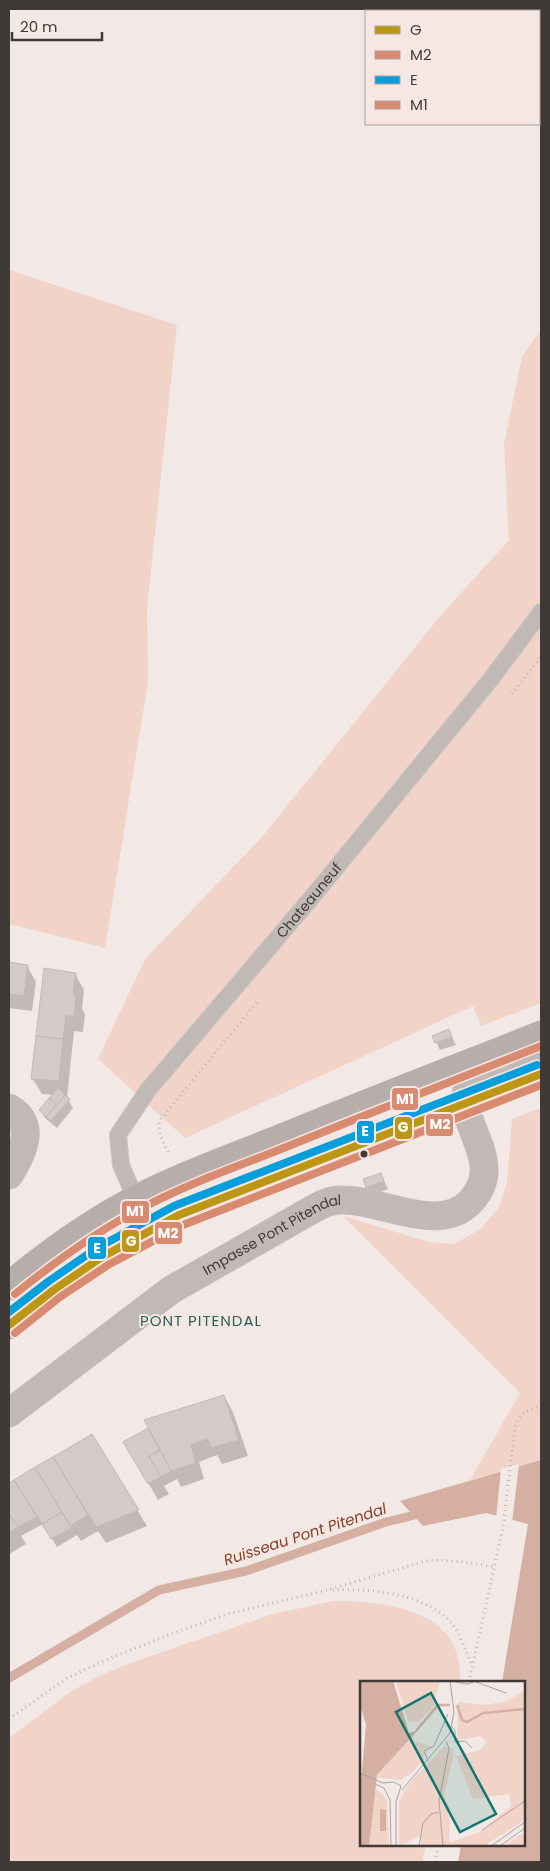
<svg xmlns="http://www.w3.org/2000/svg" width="550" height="1871" font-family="Poppins,sans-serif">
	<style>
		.green { fill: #f1d3c8 }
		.water { fill: #d5b0a2 }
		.pier { fill: #f2e9e7 }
		.shadow { fill: #0003 }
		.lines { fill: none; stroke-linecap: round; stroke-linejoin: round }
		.stream { stroke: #d5b0a2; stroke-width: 9 }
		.building { fill: #d2cbc9; stroke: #bfb9b7 }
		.service-casing { stroke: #cdc7c5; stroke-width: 18 }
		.minor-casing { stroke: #cdc7c5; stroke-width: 29 }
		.secondary-casing { stroke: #cdc7c5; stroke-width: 29 }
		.path { stroke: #beb7b4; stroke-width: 3; stroke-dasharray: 1 4; stroke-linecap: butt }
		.service { stroke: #c1b9b5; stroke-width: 16 }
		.minor { stroke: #c1b9b5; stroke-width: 28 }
		.secondary { stroke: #b7aeab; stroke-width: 28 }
		.bus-1-casing { stroke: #f6e7e2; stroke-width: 11 }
		.bus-2-casing { stroke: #f6e7e2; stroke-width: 11 }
		.bus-3-casing { stroke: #f6e7e2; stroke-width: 11 }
		.bus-4-casing { stroke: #f6e7e2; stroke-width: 11 }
		.bus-1 { stroke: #bc9716; stroke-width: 8 }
		.bus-2 { stroke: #d88b71; stroke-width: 8 }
		.bus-3 { stroke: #069edb; stroke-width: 8 }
		.bus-4 { stroke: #d88b71; stroke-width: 8 }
		.bus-dot { fill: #3f3937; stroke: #f6e7e2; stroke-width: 2 }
		.labels { text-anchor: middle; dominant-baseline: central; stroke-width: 4; stroke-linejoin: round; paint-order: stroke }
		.street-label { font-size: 14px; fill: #3f3937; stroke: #f6e7e2 }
		.neighbourhood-label { font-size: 15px; letter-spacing: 1px; fill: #28625f; stroke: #f6e7e2 }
		.water-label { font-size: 15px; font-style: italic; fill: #83432a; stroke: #f6e7e2 }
		.inset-river { fill: none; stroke: #d5b0a2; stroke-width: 2.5 }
		.inset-road { fill: none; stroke: #aaa3a1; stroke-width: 1 }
		.view { fill: #0f766e; fill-opacity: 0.15; stroke: #0f766e; stroke-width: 2.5 }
		.inset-edge { fill: none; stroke: #3f3937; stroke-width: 2.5 }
		.line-badge { stroke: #f6e7e2; stroke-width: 2 }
		.badge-label { font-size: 14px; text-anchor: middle; font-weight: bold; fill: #fff }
	</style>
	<rect width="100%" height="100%" fill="#f2e9e7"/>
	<path class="green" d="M9 270 177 325 147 608 148 682 105 948 9 924Z
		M541 330V1003L481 1026 473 1006 185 1138 98 1059 145 959 262 837 441 615 509 540 504 444 522 356Z
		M541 1108V1460L470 1480 520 1393 343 1216 429 1242 454 1244 479 1230 498 1209 507 1183 512 1119Z
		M333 1601C388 1601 465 1610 460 1682H361V1845H426L422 1862H9V1738L70 1692 103 1674 133 1662 273 1614Z"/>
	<path class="water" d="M541 1460V1862H458L461 1845H524V1682H502L528 1524 486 1513 423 1526 400 1501Z"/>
	<path class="pier" d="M519 1464 512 1523 496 1519 501 1469Z"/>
	<path class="shadow" d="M9 964 27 966 36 982 32 1011 9 1008Z
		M75 974 84 990 82 1009 85 1014 83 1032 74 1031 67 1098 73 1108 57 1128 45 1118 41 1110 53 1095 42 1094 32 1078Z
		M449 1031 456 1045 440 1050 436 1042Z
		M381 1174 388 1189 372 1195 367 1187Z
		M224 1396 233 1412 248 1456 222 1464 217 1455 199 1462 204 1479 181 1487 177 1479 164 1486 169 1494 158 1500 125 1442 149 1429Z
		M92 1436 147 1526 106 1543 98 1531 81 1541 77 1535 57 1547 43 1524 21 1536 26 1544 9 1554V1484Z"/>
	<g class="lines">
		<path class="stream" d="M9 1678 159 1590 246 1571 386 1522 423 1513"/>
	</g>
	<path class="building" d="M9 962 28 965 24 996 9 994Z
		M44 968 76 973 73 992 76 997 74 1016H66L63 1039 36 1036Z
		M449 1029 452 1037 435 1043 432 1036Z
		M36 1036 63 1039 59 1081 31 1079Z
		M58 1088 65 1095 56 1105 49 1098Z
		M65 1095 70 1099 51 1121 46 1117Z
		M49 1098 56 1105 46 1117 39 1110Z
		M381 1173 384 1181 366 1188 363 1179Z
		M224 1395 239 1440 211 1448 208 1439 191 1445 196 1463 171 1471 144 1420Z
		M148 1428 160 1450 149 1457 161 1477 148 1484 123 1442Z
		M92 1434 139 1510 96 1527 53 1457Z
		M160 1450 171 1471 161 1477 149 1457Z
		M53 1457 88 1515 70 1526 35 1467Z
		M35 1467 62 1512 42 1524 14 1480Z
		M14 1480 37 1517 18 1527 9 1514V1483Z
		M62 1512 72 1528 51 1539 42 1524Z
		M9 1514 18 1527 9 1533Z"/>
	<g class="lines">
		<defs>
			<g id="service">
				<path id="s1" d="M136 1200 121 1165 118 1135 148 1090 313 896 491 679 541 612"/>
			</g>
			<g id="minor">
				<path d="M9 1108C38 1124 22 1155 9 1175"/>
				<path id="s2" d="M9 1413 171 1290 315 1208C322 1204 332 1200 340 1200 379 1198 440 1236 471 1201 501 1168 471 1138 465 1104 463 1092 474 1079 483 1073L541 1051"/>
			</g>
			<path id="secondary" d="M9 1286C44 1257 81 1230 120 1208 172 1179 229 1159 284 1137 369 1102 455 1069 541 1035
				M9 1325C68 1275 134 1233 205 1204L541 1074"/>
		</defs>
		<use href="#service" class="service-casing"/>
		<use href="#minor" class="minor-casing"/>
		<use href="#secondary" class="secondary-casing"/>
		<path class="path" d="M512 694 541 657
			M168 1152C164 1142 156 1130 160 1120L258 1001
			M333 1590C369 1588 427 1593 452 1624 461 1635 466 1652 472 1665
			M469 1682 503 1527 515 1427 522 1414 541 1405
			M9 1719 67 1678 108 1659 179 1631 228 1614 327 1590 426 1561C450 1559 472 1563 495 1567
			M435 1862 438 1845"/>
		<use href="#service" class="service"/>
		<use href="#minor" class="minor"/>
		<use href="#secondary" class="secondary"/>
		<defs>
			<path id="bus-1" d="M9 1325 55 1289 102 1257 179 1215 541 1074"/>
			<path id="bus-2" d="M15 1333 60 1297 108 1265 183 1225 541 1085"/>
			<path id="bus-3" d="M9 1312 49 1281 97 1248 174 1206 537 1065"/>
			<path id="bus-4" d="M15 1294C56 1261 98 1230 144 1207 191 1182 242 1165 291 1145 374 1111 458 1079 541 1046"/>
		</defs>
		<use href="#bus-1" class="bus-1-casing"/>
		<use href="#bus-2" class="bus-2-casing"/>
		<use href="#bus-3" class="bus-3-casing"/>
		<use href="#bus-4" class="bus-4-casing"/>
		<use href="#bus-1" class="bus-1"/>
		<use href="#bus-2" class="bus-2"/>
		<use href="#bus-3" class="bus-3"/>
		<use href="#bus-4" class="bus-4"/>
	</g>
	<circle class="bus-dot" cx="364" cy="1154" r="4.5"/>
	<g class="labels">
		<g class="street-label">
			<text stroke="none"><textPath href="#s1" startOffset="371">Chateauneuf</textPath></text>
			<text stroke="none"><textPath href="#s2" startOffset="319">Impasse Pont Pitendal</textPath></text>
		</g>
		<g class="neighbourhood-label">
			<text x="201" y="1320">PONT PITENDAL</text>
		</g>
		<g class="water-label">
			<text transform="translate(305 1534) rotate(-18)">Ruisseau Pont Pitendal</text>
		</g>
	</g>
	<g transform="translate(360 1681)">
		<rect width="165" height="165" fill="#f2e9e7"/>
		<path d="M36 0H80L73 26 58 41 48 40ZM165 10V139L124 165H61L60 155 39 165V120L49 103 84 65 93 68V76L84 115 90 128 89 162 120 151 151 125 149 113 113 118 96 75 120 69 127 61 120 55 97 59 98 21 123 24 144 21ZM54 53V60L72 66 63 68 64 78 52 92 41 99 16 96ZM14 106 27 118 29 165H9ZM161 153 165 155V165H145Z" fill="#f1d3c8"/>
		<path d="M0 0H33L49 52 58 49 17 94 9 165H0V112L6 44 0 24ZM20 128 26 129V150H20Z" fill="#d5b0a2"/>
		<path class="inset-river" d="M97 24 102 39 107 41 123 32 165 28M56 50 78 24H90"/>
		<path class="inset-road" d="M91 0 107 3 117 0M116 1 146 12M92 46 95 49V61L105 60 112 67M68 80 64 70 74 65 88 33M0 92 23 102 34 101 41 105 36 121V165M15 103 24 107 30 119 31 165M42 109 90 52 94 31 90 0M122 149 165 120M59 165 63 142 71 133 79 131M83 165 79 120 89 67 86 60M131 165 165 141M140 165 165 147"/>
		<path class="view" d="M71 12 136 133 100 151 36 31Z"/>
		<rect width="165" height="165" class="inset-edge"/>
	</g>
	<g class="line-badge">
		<rect x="391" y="1087" width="28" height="24" rx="5" fill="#d88b71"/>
		<rect x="425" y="1113" width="29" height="24" rx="5" fill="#d88b71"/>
		<rect x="394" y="1116" width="19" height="24" rx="5" fill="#bc9716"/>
		<rect x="356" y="1120" width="19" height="24" rx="5" fill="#069edb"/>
		<rect x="121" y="1200" width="29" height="24" rx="5" fill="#d88b71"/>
		<rect x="154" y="1221" width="29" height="24" rx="5" fill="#d88b71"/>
		<rect x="121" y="1229" width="19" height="24" rx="5" fill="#bc9716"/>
		<rect x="87" y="1236" width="20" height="24" rx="5" fill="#069edb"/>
	</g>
	<g class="badge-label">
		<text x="405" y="1104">M1</text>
		<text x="440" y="1129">M2</text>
		<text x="403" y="1132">G</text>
		<text x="365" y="1136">E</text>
		<text x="135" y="1216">M1</text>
		<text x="168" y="1238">M2</text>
		<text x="131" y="1246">G</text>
		<text x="97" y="1253">E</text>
	</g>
	<rect width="550" height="1871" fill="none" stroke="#3f3937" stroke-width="20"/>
	<rect x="365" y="10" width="175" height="115" fill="#f6e7e2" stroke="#ada19e"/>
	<rect x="375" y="26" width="25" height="8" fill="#bc9716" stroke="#ada19e"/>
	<text x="410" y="35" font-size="15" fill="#3f3937">G</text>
	<rect x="375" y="51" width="25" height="8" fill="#d88b71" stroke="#ada19e"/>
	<text x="410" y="60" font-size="15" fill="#3f3937">M2</text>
	<rect x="375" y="76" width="25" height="8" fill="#069edb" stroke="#ada19e"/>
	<text x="410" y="85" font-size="15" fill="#3f3937">E</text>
	<rect x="375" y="101" width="25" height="8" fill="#d88b71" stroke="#ada19e"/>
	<text x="410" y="110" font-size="15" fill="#3f3937">M1</text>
	<path d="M12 32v8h90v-8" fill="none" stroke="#3f3937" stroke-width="2.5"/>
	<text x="20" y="32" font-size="15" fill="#3f3937" stroke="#f6e7e2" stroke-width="4" paint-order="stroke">20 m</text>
</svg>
